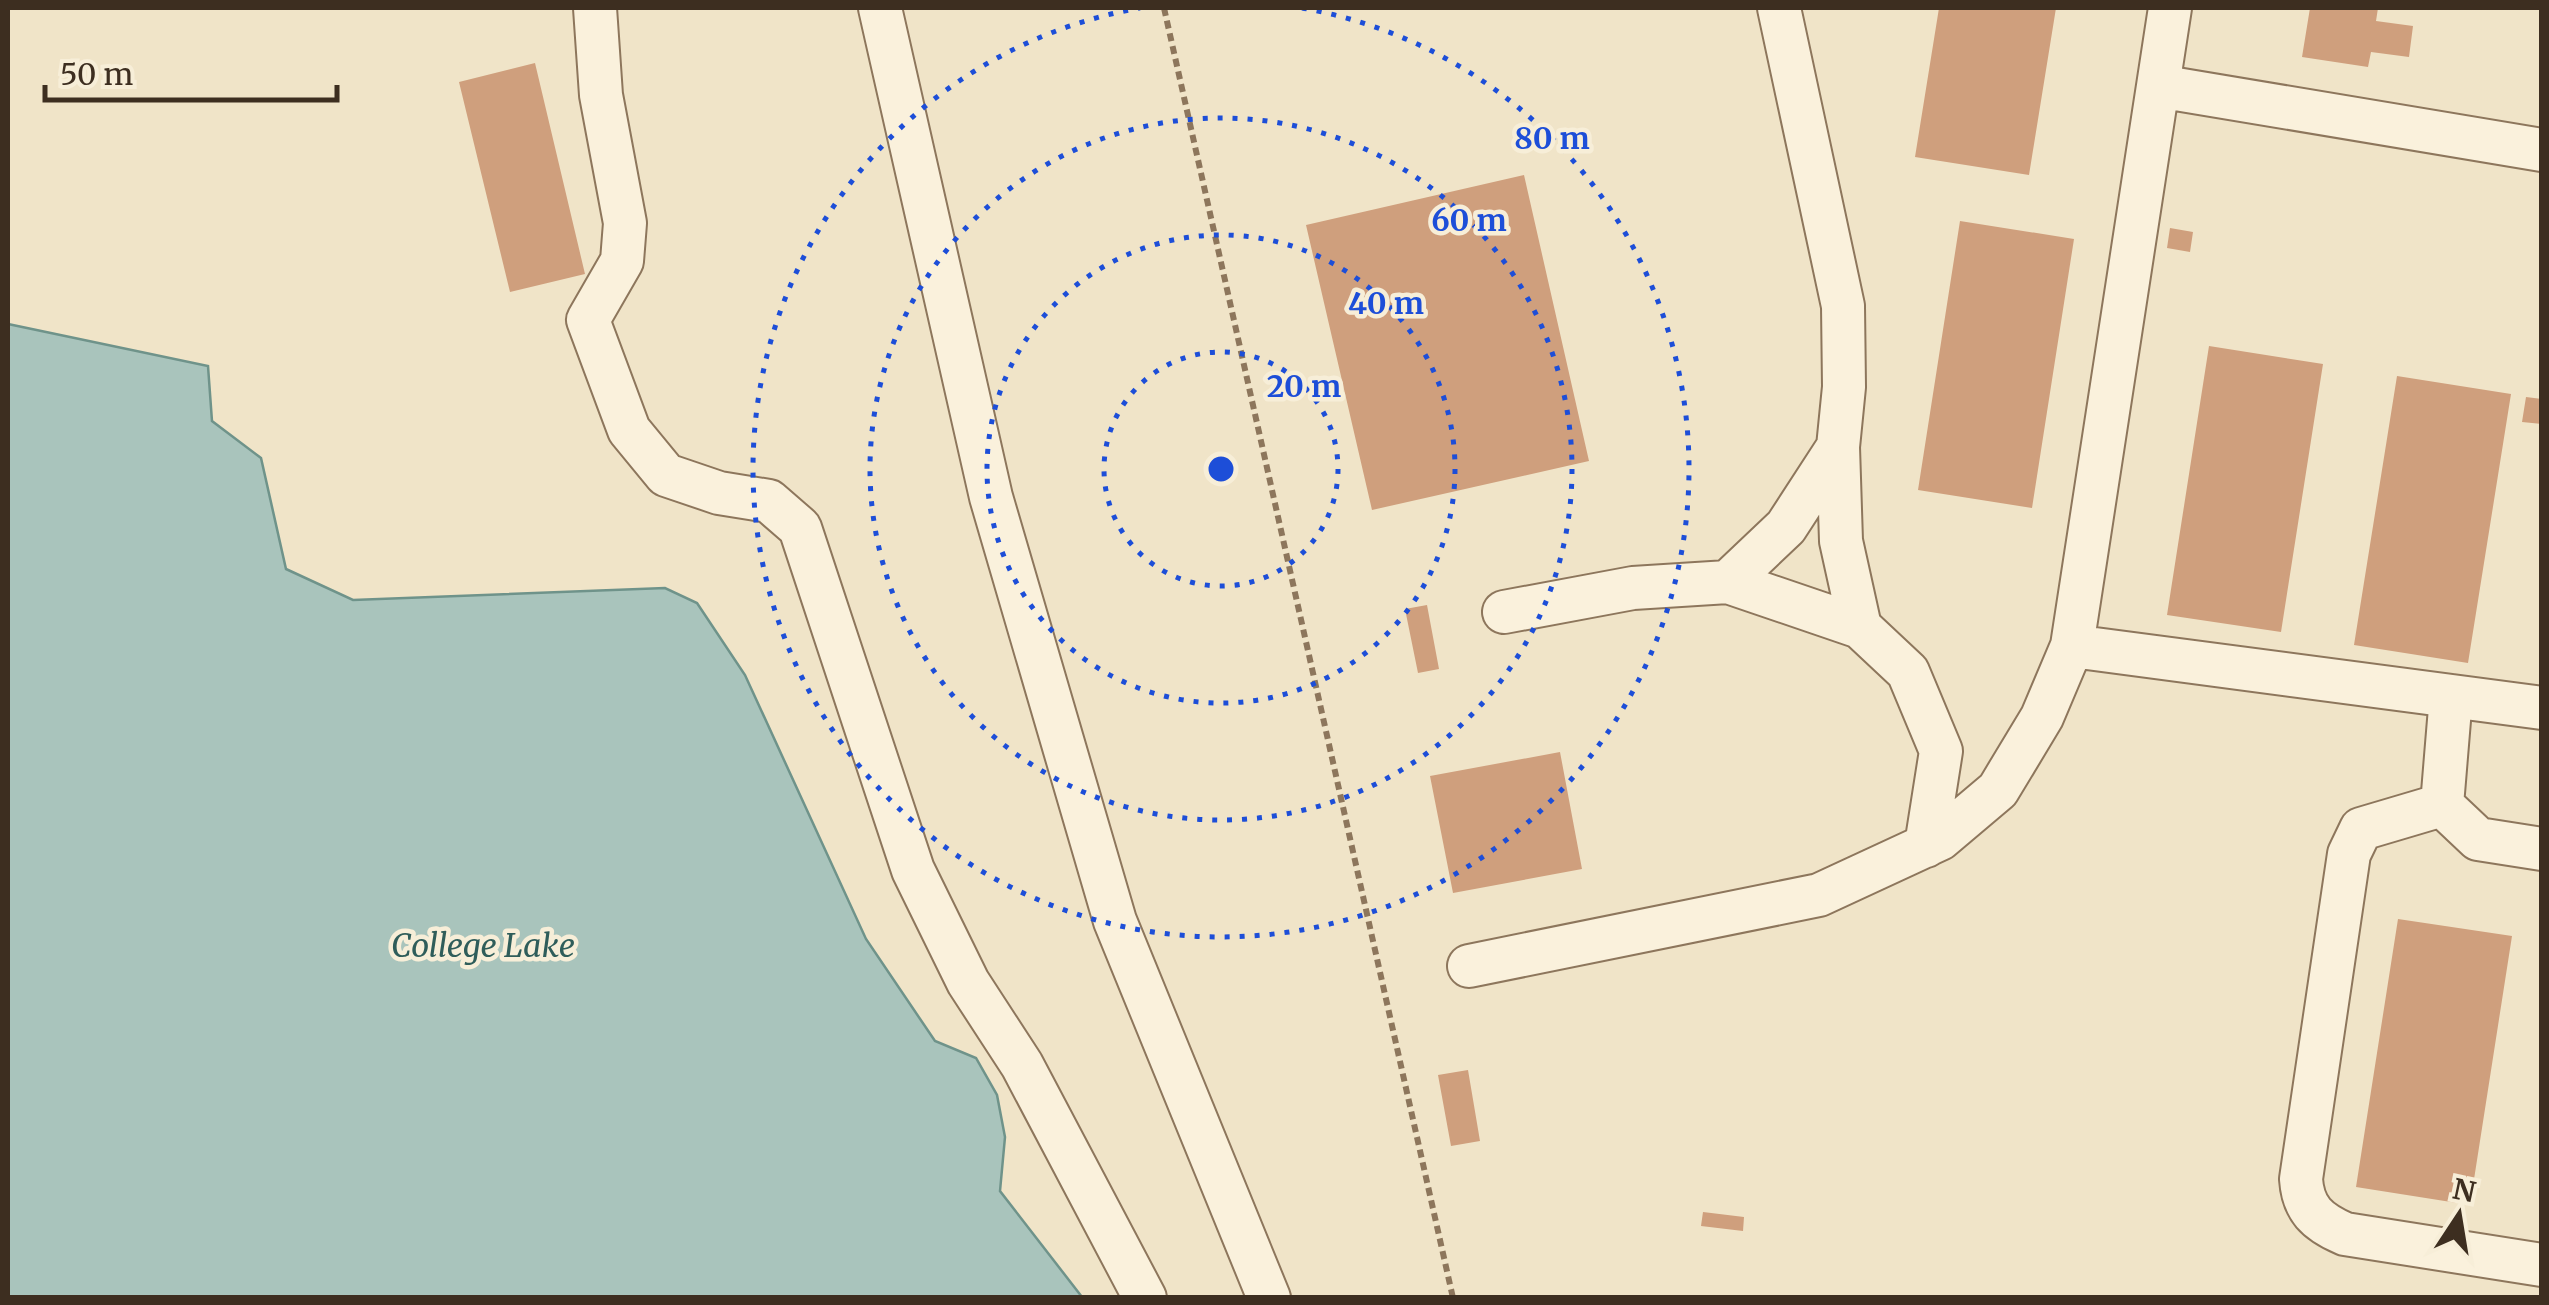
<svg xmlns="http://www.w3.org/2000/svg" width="2549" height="1305" font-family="Merriweather,serif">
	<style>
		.water { fill: #a9c4bc; stroke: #6f938a; stroke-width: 2.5 }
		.building { fill: #cf9f7d }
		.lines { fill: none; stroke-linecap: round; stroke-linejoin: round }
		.minor-casing { stroke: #8d765c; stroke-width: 46 }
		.path { stroke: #8d765c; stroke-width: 6; stroke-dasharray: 8 5; stroke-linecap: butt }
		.minor { stroke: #faf1dc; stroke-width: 42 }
		.ring { fill: none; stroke: #1d4ed8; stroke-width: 5; stroke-dasharray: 5 10 }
		.labels { text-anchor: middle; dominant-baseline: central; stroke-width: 9; stroke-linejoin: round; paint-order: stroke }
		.water-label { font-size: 32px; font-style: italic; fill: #2f5d5a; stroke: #f7eed8 }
		.centre { fill: #1d4ed8; stroke: #f7eed8; stroke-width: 5 }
		.ring-label { font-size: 30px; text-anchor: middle; font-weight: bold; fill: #1d4ed8; stroke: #f7eed8; stroke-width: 9; stroke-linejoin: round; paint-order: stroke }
	</style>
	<rect width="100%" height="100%" fill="#f0e4c8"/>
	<path class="water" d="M8 324 208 366 212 421 261 458 286 569 353 600 665 588 697 603 745 675 866 939 935 1041 976 1058 997 1095 1005 1137 1000 1191 1082 1297H8Z"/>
	<path class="building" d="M1939 8H2056L2029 175 1915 157Z
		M2310 8H2378L2376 21 2413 26 2409 57 2371 52 2368 67 2302 57Z
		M535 63 585 274 510 292 459 82Z
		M1524 175 1589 461 1372 510 1306 225Z
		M1960 221 2074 239 2032 508 1918 490Z
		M2170 228 2193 232 2190 252 2167 248Z
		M2209 346 2323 364 2281 632 2167 615Z
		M2397 376 2511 394 2468 663 2354 645Z
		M2526 397 2542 399V424L2522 422Z
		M1427 605 1439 669 1418 673 1405 609Z
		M1560 752 1582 869 1453 893 1430 776Z
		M2398 919 2512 936 2470 1205 2356 1187Z
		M1468 1070 1480 1141 1451 1146 1438 1075Z
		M1703 1212 1744 1217 1743 1231 1701 1226Z"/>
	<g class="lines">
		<defs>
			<path id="minor" d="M595 8 601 95 625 223 622 261 588 320 629 430 666 475 719 493 769 501 800 528 913 870 968 982 1022 1065 1145 1298
				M880 8 991 497 1115 921 1269 1298
				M2158 86 2542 150
				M1838 447 1841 541 1860 627 1908 672 1941 751 1926 846
				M1728 582 1860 627
				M1504 612 1633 588 1728 582 1786 527 1838 447 1844 387 1843 306 1779 8
				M2072 646 2542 708
				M2451 696 2442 805 2361 829 2349 854 2301 1179C2303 1209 2317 1222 2345 1234L2542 1265
				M2442 805 2478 839 2542 849
				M1469 966 1819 895 1940 839 1998 790 2042 717 2072 646 2170 8"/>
		</defs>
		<use href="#minor" class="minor-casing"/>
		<path class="path" d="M1164 8 1453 1298"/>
		<use href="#minor" class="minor"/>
	</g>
	<g class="ring">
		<circle cx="1221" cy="469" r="117"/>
		<circle cx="1221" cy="469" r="234"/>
		<circle cx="1221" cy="469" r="351"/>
		<path d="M1302 8A468 468 0 1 1 1140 8"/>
	</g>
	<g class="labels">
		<g class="water-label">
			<text x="483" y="946">College Lake</text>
		</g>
	</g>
	<circle cx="1221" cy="469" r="15" class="centre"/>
	<g class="ring-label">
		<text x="1552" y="149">80 m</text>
		<text x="1469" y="231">60 m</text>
		<text x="1386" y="314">40 m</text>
		<text x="1304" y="397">20 m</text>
	</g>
	<rect width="2549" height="1305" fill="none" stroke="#3d2e20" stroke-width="20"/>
	<g transform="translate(2459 1215) rotate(12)" stroke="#f7eed8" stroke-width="8" paint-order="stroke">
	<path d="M0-8L18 38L0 25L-18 38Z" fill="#3d2e20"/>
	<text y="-15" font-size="28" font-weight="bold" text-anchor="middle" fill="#3d2e20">N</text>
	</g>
	<path d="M45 85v15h292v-15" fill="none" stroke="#3d2e20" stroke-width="5"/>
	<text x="60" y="85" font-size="30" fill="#3d2e20" stroke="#f7eed8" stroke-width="8" paint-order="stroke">50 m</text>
</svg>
